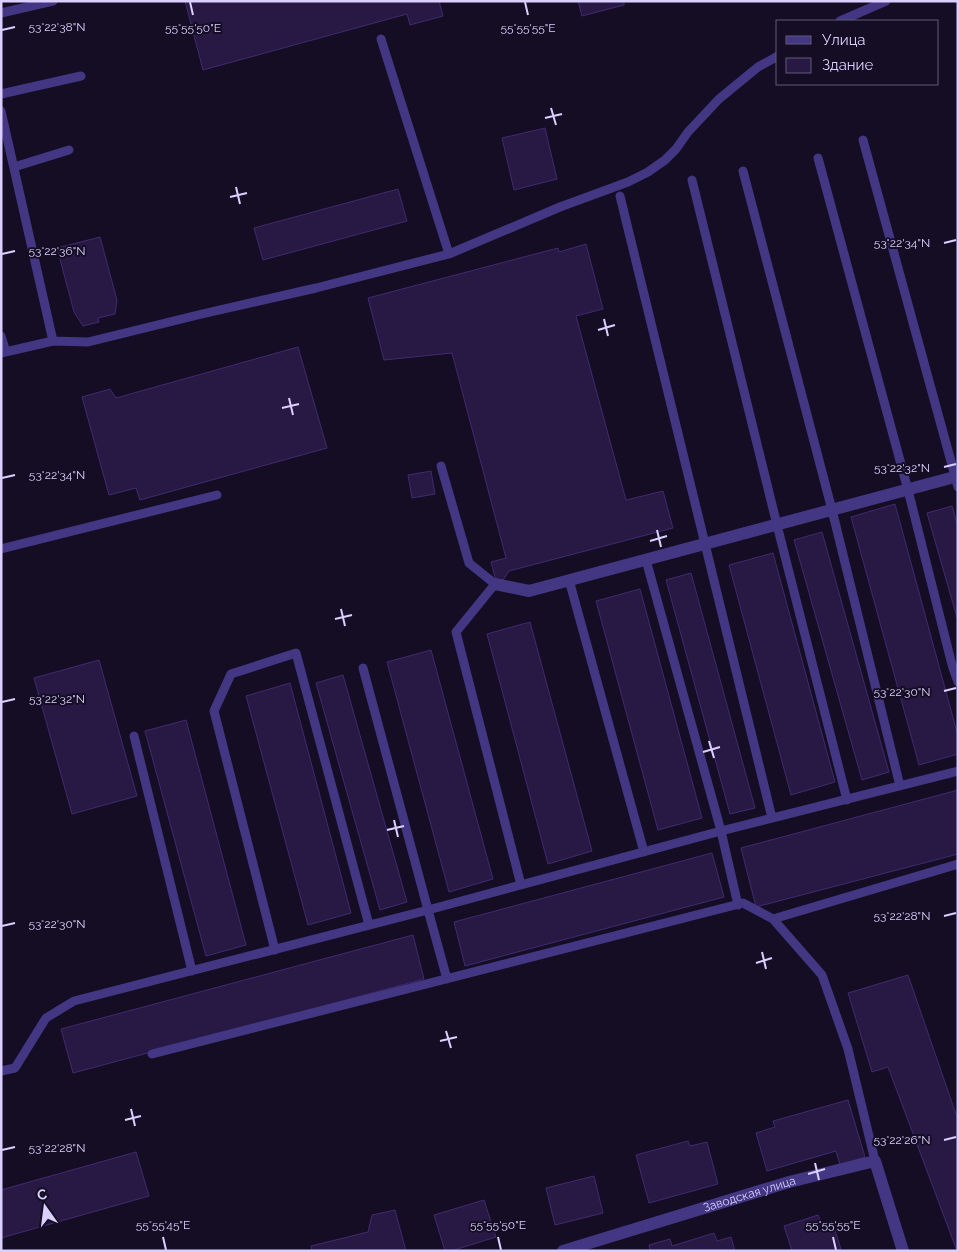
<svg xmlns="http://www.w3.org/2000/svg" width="959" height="1252" font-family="Raleway,sans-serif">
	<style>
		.building { fill: #271944; stroke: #412a71 }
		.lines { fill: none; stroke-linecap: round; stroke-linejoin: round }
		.service { stroke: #433783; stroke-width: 9 }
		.minor { stroke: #433783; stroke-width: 12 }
		.ticks { fill: none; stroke: #dacfff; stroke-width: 2 }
		.labels { text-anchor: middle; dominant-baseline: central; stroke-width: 4; stroke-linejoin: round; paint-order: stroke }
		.street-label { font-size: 12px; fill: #dacfff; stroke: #140d23 }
		.ticks-label { font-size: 12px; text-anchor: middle; fill: #dacfff; stroke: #140d23; stroke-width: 4; stroke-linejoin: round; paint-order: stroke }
	</style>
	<rect width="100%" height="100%" fill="#140d23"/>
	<path class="building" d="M185 1H439L443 16 410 25 407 14 203 70Z
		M578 1H624V5L582 16Z
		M545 128 557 179 514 190 502 138Z
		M398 189 407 221 263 260 254 228Z
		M100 237 117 300 115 314 98 318 99 322 83 326 74 312 57 248Z
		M586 244 603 309 576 316 626 500 663 491 673 528 509 571 503 580 496 581 491 562 506 558 452 353 384 360 368 298 558 248 559 252Z
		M298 347 327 448 140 500 136 488 109 495 82 397 110 389 116 398Z
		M431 471 435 494 412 498 408 475Z
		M895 504 958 736V754L919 765 851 517Z
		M952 506 958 527V621L927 513Z
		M822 532 889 772 862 780 794 540Z
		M773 553 835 782 791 795 729 565Z
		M691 573 755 808 730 814 666 580Z
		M640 589 702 818 658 830 596 601Z
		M530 622 592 851 548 864 487 634Z
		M431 650 493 879 449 892 387 662Z
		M99 660 137 796 72 814 34 678Z
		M343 675 407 902 380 910 316 683Z
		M290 683 351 913 308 925 246 696Z
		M186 720 246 945 206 956 145 731Z
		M958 790V854L756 907 741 848Z
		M712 853 724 897 465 966 454 922Z
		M413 935 424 979 73 1073 61 1029Z
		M908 975 958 1120V1251H957L888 1067 872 1072 848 993Z
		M848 1100 865 1157 840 1165 836 1151 767 1171 756 1133 775 1127 773 1121Z
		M688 1141 690 1146 707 1142 718 1184 649 1203 636 1155Z
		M136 1152 149 1196 1 1238V1190Z
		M594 1176 603 1213 555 1225 546 1188Z
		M484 1200 496 1237 451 1251H445L434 1215Z
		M395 1210 406 1251H312L311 1246 368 1232 372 1215Z
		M818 1215 822 1225 832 1221 841 1249 836 1251H792L784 1226Z
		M714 1233 717 1241 731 1237 735 1251H650L649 1245 670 1239 672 1246Z"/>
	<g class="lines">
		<path class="service" d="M1 13 53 1
			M840 21 886 1
			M381 39 449 254
			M1 94 81 76
			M1 111 53 341 1 353
			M863 140 958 487
			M818 158 908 490 952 665 958 682
			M14 167 69 150
			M743 171 832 510 900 786
			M692 180 777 525 847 800
			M620 196 772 818
			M1 336 6 352
			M53 341 88 342 202 314 316 288 449 254 560 207 628 182 648 172 665 160 676 149 688 132 719 99 758 67 778 56
			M441 466 469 563 495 584 456 632 521 885
			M1 549 217 495
			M646 560 721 831 958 771
			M569 580 644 852
			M363 668 428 910 721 831 738 905
			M134 736 192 971
			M773 919 958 864
			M275 950 214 711 231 674 296 653 369 925
			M152 1054 743 903 773 919 822 975 848 1049 875 1161
			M1 1071 15 1068 46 1018 74 1001 428 910 447 979"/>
		<g class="minor">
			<path d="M495 584 529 591 958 476"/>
			<path id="s1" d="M563 1251 789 1182 875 1161 903 1251"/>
		</g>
	</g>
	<path class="ticks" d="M190 2 193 15M525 2 528 15M2 30 15 27M551 108 556 125M545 118 562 114M236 187 240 204M230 197 247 193M944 243 956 240M2 254 15 251M604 319 608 336M598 330 615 325M289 398 293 415M282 408 299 404M944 467 956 464M2 478 15 475M657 530 661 547M650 541 667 536M341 609 345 626M335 619 352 615M944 691 956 688M2 702 15 699M709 741 714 758M703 752 720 747M394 820 398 837M387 830 404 826M944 916 956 913M2 926 15 923M762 952 766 969M756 963 772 958M446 1031 451 1048M440 1041 457 1037M131 1109 135 1126M125 1120 141 1116M944 1140 956 1137M2 1150 15 1147M815 1163 819 1180M808 1174 825 1169M163 1237 166 1250M498 1237 501 1250M833 1237 836 1250"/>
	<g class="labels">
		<g class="street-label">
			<text stroke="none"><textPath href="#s1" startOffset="195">Заводская улица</textPath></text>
		</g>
	</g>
	<g class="ticks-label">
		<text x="57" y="31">53°22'38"N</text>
		<text x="193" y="32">55°55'50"E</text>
		<text x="528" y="32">55°55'55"E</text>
		<text x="902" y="247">53°22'34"N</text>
		<text x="57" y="255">53°22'36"N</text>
		<text x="902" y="472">53°22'32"N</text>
		<text x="57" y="479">53°22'34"N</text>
		<text x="902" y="696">53°22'30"N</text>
		<text x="57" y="703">53°22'32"N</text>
		<text x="902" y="920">53°22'28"N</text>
		<text x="57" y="928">53°22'30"N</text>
		<text x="902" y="1144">53°22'26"N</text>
		<text x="57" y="1152">53°22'28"N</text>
		<text x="163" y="1229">55°55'45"E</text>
		<text x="498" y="1229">55°55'50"E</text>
		<text x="833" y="1229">55°55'55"E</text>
	</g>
	<rect width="959" height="1252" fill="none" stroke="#dacfff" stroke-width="5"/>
	<rect x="776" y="20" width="162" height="65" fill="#140d23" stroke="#635b7b"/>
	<rect x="786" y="36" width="25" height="8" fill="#433783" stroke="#635b7b"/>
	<text x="822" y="45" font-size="15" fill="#dacfff">Улица</text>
	<rect x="786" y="58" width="25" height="15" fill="#271944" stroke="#635b7b"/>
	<text x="822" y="70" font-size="15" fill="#dacfff">Здание</text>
	<g transform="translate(45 1207) rotate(346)" stroke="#140d23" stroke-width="4" paint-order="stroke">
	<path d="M0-4L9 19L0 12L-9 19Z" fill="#dacfff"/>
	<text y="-8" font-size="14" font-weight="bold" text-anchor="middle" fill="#dacfff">С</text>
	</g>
</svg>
